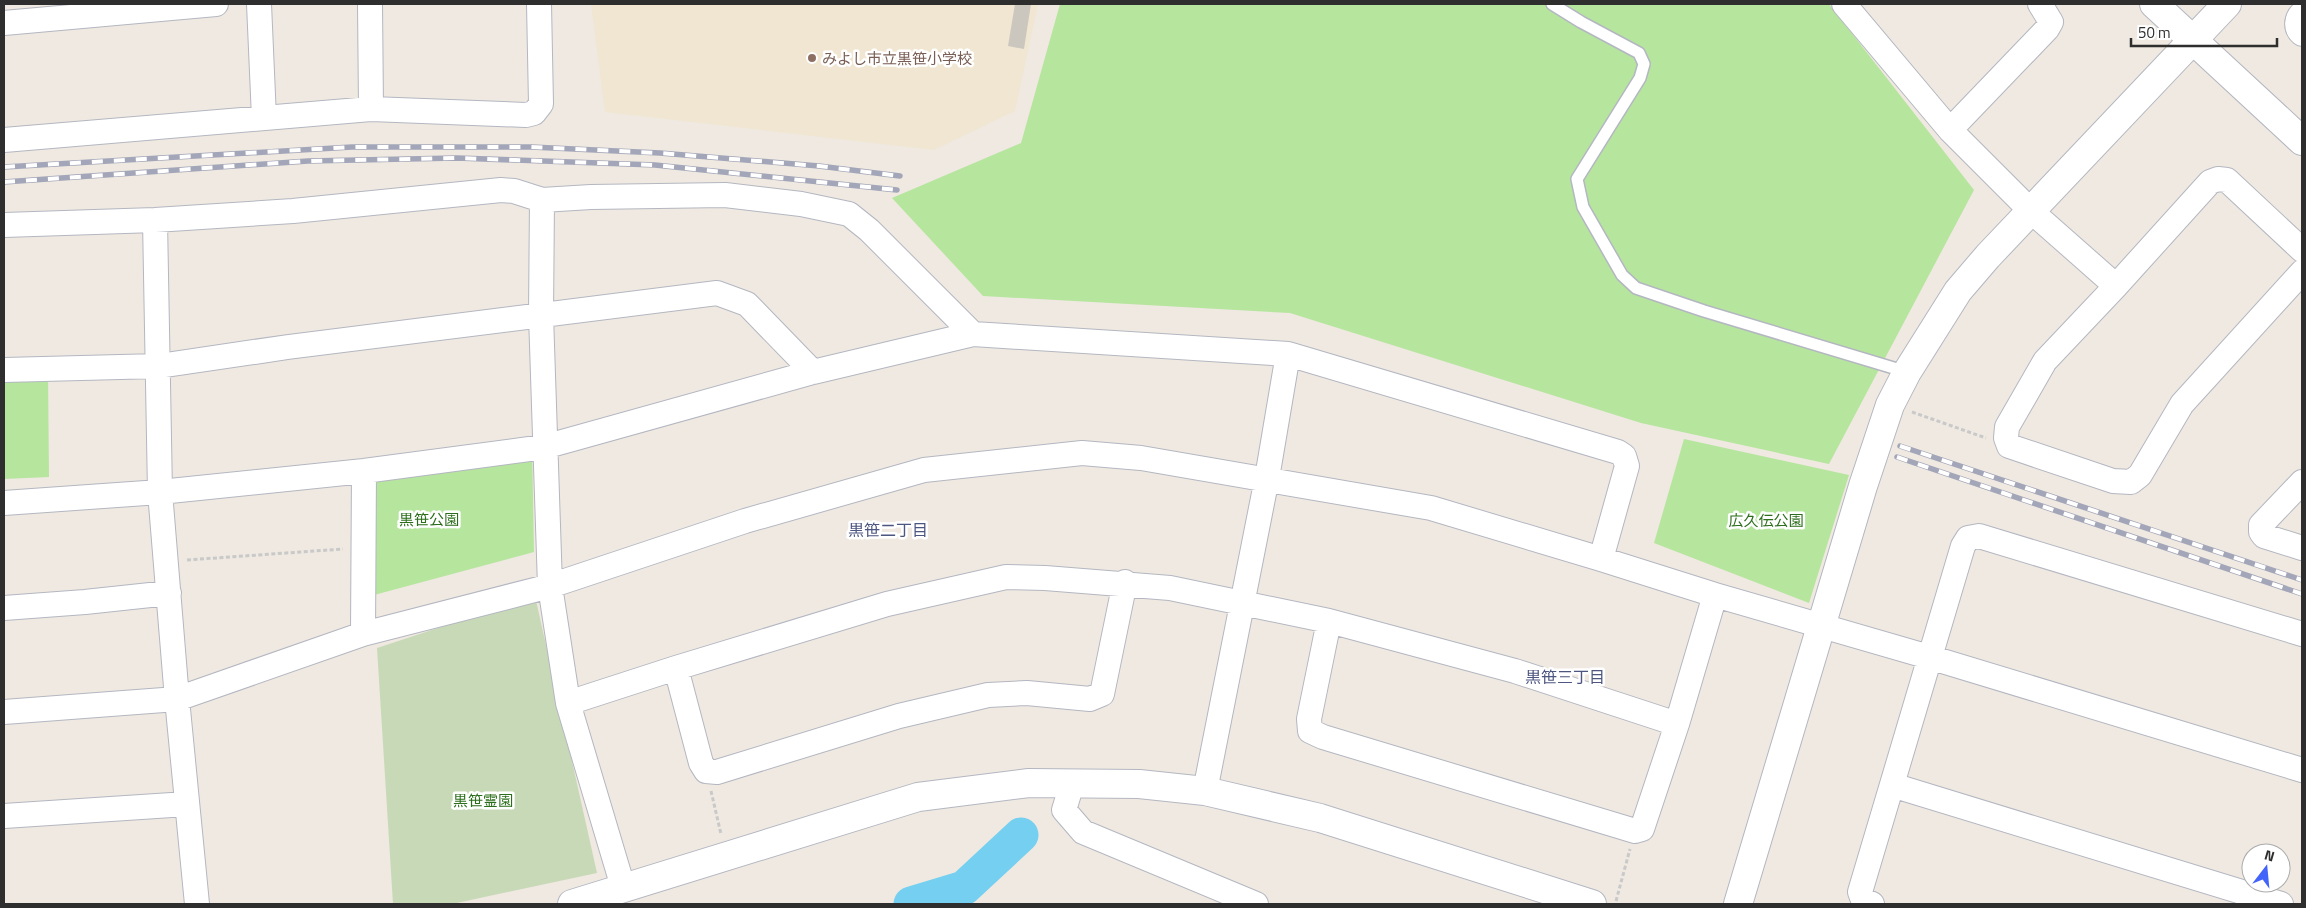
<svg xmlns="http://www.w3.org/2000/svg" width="2306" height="908" font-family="'Titillium Web','Noto Sans JP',sans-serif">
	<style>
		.education { fill: #f0e6d1 }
		.green { fill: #b6e59e }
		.cemetery { fill: #c8d9b8 }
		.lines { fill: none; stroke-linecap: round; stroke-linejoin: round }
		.river { stroke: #75cff0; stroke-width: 35 }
		.building { fill: #cbc7bf }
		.lane-casing { stroke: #b4b7c1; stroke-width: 14 }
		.street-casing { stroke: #b4b7c1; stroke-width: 26 }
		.secondary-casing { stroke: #b4b7c1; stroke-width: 30 }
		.path { stroke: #c9c9c9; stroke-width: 3; stroke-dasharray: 4 2.5; stroke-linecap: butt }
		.lane { stroke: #fff; stroke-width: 11 }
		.street { stroke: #fff; stroke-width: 24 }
		.secondary { stroke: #fff; stroke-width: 28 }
		.rail-casing { stroke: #a3a6b8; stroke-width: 5.5 }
		.rail { stroke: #fff; stroke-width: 4; stroke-dasharray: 11; stroke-linecap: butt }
		.education-dot { fill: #8d6e63; stroke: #fff; stroke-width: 2 }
		.labels { text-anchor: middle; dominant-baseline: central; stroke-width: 5; stroke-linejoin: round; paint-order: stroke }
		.education-label { font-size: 15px; fill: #785e54; stroke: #fff; text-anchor: start }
		.park-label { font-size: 15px; fill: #2c6e1b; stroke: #fff }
		.neighbourhood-label { font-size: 16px; fill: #4d5680; stroke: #fff }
	</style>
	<rect width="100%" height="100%" fill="#efe9e1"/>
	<path class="education" d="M591 4H1038L1015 111 934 150 605 112Z"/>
	<path class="green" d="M1060 4H1829L1974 190 1829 464 1641 423 1290 313 983 296 892 198 1021 143Z
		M48 372 49 477 4 479V373Z
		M1684 439 1849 475 1809 603 1654 543Z
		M532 441 534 552 374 595 364 471Z"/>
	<path class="cemetery" d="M535 596 597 873 452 904H393L377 648Z"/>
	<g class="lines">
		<path class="river" d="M911 904 964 888 1021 835"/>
	</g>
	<path class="building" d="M1015 4H1031L1024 49 1008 46Z"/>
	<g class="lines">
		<defs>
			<path id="lane" d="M1552 4 1581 22 1639 53 1644 64 1640 78 1577 179 1583 207 1622 275 1636 288 1704 311 1907 372"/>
			<path id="street" d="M259 4 264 118
				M370 4 371 109
				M1844 4 1950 130 2031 211 2116 286 2045 361 2007 427 2006 438 2009 446 2113 481 2131 482 2140 475 2182 404 2302 272
				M2302 13C2296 19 2295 28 2302 34
				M4 23 216 4
				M1950 130 2047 29 2051 22 2040 4
				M4 140 371 109 526 115 534 113 541 104 539 4
				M542 200 541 315 550 586 568 703 623 887
				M155 220 160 492 177 699 197 904
				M4 225 155 220 293 211 501 190 514 191 542 200 591 197 725 195 801 204 849 214 869 230 973 334
				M2116 286 2210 182 2218 179 2227 180 2302 250
				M4 370 159 366 288 347 717 293 747 304 813 372
				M2302 482 2261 525V532L2264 536 2302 548
				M4 503 160 492 364 471 544 447 813 372 973 334 1288 354 1618 452 1624 456 1627 466 1601 559
				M4 608 85 602 169 593
				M1329 621 1309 719 1310 731 1323 737 1635 831 1642 829 1677 724 1715 595
				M363 634 364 471
				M676 668 701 763 706 771 717 772 899 716 988 695 1027 693 1090 699 1102 694 1125 582
				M568 703 676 668 887 604 1006 577 1045 578 1170 588 1329 621 1515 671 1677 724
				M4 712 177 699 363 634 550 586 745 521 924 470 1082 453 1141 458 1431 508 1601 559 1715 595 1929 657 2302 770
				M1072 784 1064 810 1083 832 1256 904
				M1892 785 2281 904
				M1205 791 1267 478 1288 354
				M4 816 187 804
				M1872 904 1863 900 1860 892 1963 546 1968 538 1979 536 2302 634"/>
			<path id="secondary" d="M2154 4 2302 141
				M572 904 918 797 1029 783 1139 784 1205 791 1320 818 1592 904
				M1738 904 1863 486 1890 405 1907 372 1958 291 1988 256 2227 4"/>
		</defs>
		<use href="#lane" class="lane-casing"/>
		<use href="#street" class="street-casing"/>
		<use href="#secondary" class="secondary-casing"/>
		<path class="path" d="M1912 412 1986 438
			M187 560 343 549
			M711 791 721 834
			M1616 901 1630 849"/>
		<use href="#lane" class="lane"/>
		<use href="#street" class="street"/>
		<use href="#secondary" class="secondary"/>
		<defs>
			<path id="rail" d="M4 167 352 147H531L660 153 819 166 900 176
				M4 182 308 161 457 158 655 165 897 190
				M1900 446 2302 580
				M1897 457 2302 594"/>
		</defs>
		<use href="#rail" class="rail-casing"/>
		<use href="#rail" class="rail"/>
	</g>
	<circle class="education-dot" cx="812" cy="58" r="5"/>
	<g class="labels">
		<g class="education-label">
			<text x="822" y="58">みよし市立黒笹小学校</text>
		</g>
		<g class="park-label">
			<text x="429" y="519">黒笹公園</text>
			<text x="1766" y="520">広久伝公園</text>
			<text x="483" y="800">黒笹霊園</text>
		</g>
		<g class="neighbourhood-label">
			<text x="888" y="530">黒笹二丁目</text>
			<text x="1565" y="677">黒笹三丁目</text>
		</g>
	</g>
	<rect width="2306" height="908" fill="none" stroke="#2e2e2e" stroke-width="10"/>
	<g transform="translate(2266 868) rotate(16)"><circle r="24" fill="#ffffff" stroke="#ababab"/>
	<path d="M0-4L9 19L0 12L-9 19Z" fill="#4264fb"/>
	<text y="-8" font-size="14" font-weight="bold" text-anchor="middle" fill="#2e2e2e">N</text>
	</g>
	<path d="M2131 38v8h146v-8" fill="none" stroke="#2e2e2e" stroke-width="2.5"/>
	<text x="2138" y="38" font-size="15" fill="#2e2e2e" stroke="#ffffff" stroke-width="4" paint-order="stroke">50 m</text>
</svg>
